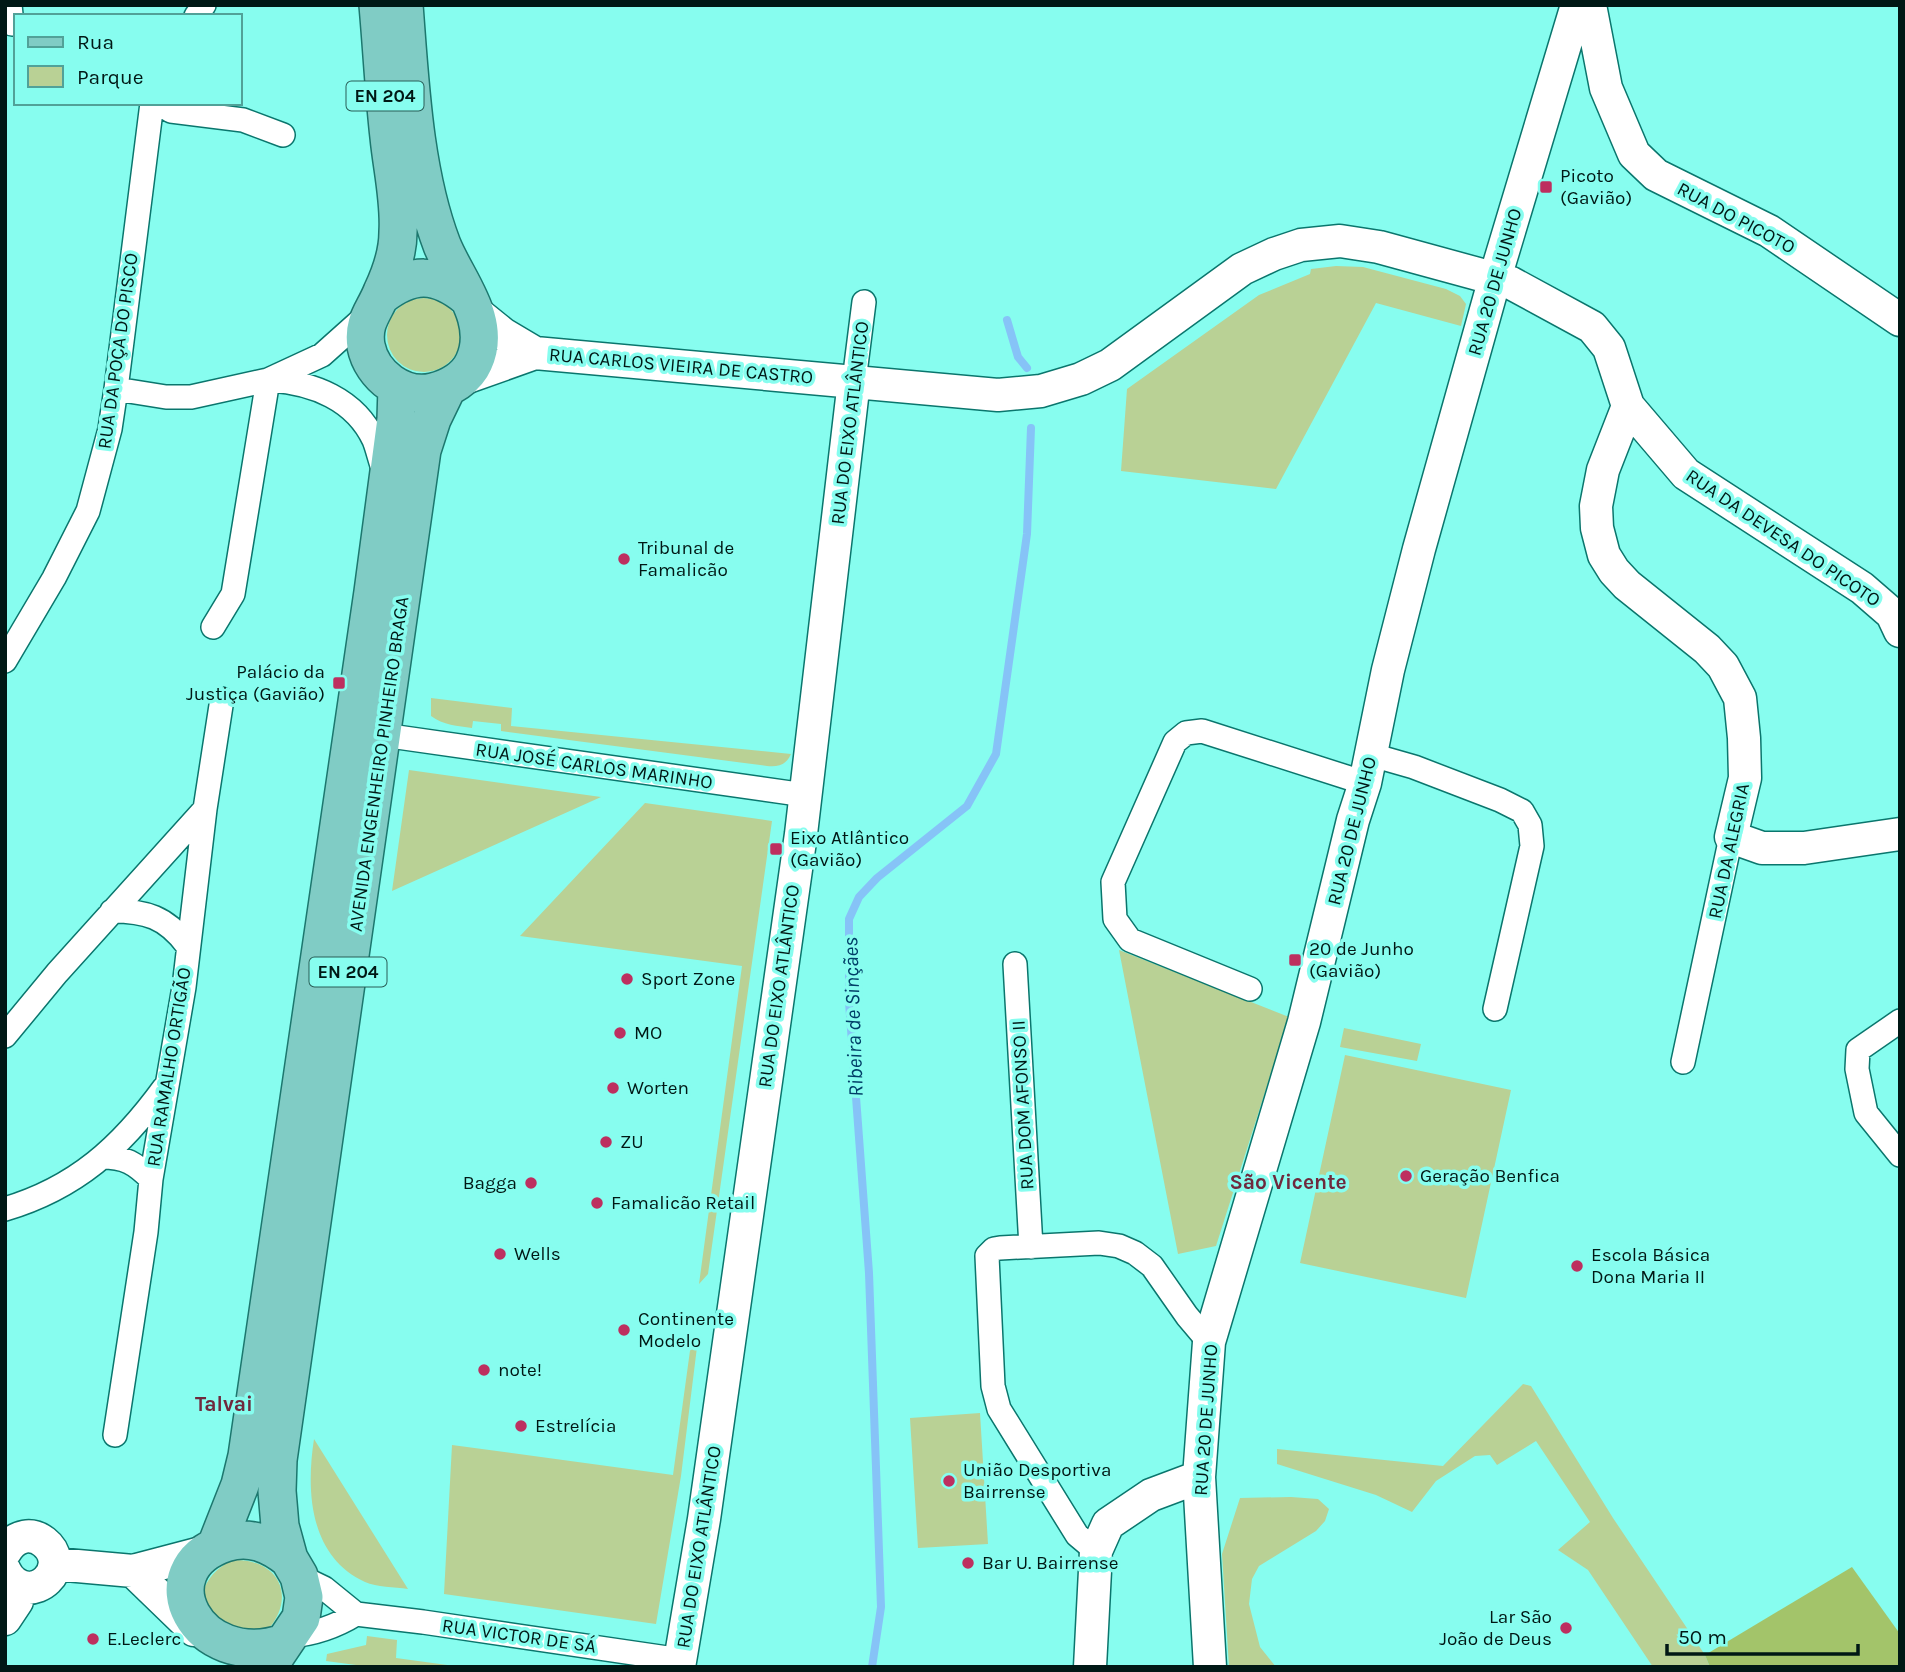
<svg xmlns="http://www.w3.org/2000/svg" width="1905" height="1672" font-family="Karla,sans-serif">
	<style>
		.green { fill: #b9d195 }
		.forest { fill: #a3c46a }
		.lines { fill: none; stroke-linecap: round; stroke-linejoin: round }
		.stream { stroke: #86c3f7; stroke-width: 8 }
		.street-casing { stroke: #0a766d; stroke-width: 26 }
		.secondary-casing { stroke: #0a766d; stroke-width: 35 }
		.primary-casing { stroke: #1c776e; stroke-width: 40 }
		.street { stroke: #fff; stroke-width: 23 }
		.secondary { stroke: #fff; stroke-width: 32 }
		.primary { stroke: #80ccc5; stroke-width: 37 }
		.poi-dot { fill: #bd2f5f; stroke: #87fdef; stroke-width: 2.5 }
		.labels { text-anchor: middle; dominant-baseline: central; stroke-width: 7; stroke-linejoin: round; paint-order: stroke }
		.shield { fill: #87fdef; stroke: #285d56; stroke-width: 2 }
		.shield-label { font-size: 18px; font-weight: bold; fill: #001815 }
		.poi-label { font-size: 19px; fill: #001815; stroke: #87fdef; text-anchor: start }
		.street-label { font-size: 19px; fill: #001815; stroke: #87fdef }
		.water-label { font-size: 21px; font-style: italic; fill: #003e67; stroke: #87fdef }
		.neighbourhood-label { font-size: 21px; font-weight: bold; fill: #6f293d; stroke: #87fdef }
	</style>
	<rect width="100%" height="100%" fill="#87fdef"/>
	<path class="green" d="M1336 266 1363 267 1446 289 1460 296 1466 304 1461 326 1376 303 1276 489 1121 471 1127 389 1259 295 1310 274 1311 269Z
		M387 335a37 37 0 1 1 74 0a37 37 0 1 1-74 0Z
		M431 698 512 708 511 726 791 754C786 765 779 767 767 766L501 731V724L473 721 472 728C458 726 443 725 431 716Z
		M409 770 601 797 392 891Z
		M645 803 772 821 708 1274 699 1284 742 966 520 936Z
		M1119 950 1289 1017 1216 1246 1178 1254Z
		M1344 1028 1421 1044 1417 1061 1340 1047Z
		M1345 1055 1511 1090 1466 1298 1300 1263Z
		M692 1336 697 1347 681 1476 656 1624 444 1594 452 1445 673 1475Z
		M1523 1384 1531 1386 1613 1518 1705 1655 1710 1667H1653L1588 1570 1558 1550 1590 1522 1536 1441 1497 1465 1490 1455 1475 1456 1436 1481 1412 1512 1376 1495 1277 1464V1449L1443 1466Z
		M980 1413 988 1544 918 1548 910 1418Z
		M314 1439 408 1589C394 1587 377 1587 365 1582 309 1556 306 1491 314 1439Z
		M1291 1497 1318 1499 1329 1509 1325 1521 1316 1531 1259 1566 1252 1579 1249 1604 1260 1647 1276 1667H1229L1222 1554 1240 1498Z
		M232 1560C278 1558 298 1596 267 1631L222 1634 202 1594C208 1577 216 1569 232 1560Z
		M367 1636 397 1640 396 1658 462 1667H371L326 1661 327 1654 366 1645Z"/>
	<path class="forest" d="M1852 1567 1900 1634V1667H1710L1705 1655Z"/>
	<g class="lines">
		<path class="stream" d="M1007 320 1018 357 1027 368
			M872 1667 881 1607 869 1273 849 1002V919L859 897 877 878 967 806 996 754 1027 534 1031 428"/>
		<defs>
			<path id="street" d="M10 5 12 24
				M196 16 204 5
				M158 103 171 111 243 120 283 135
				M271 380C313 383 355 399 374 440 378 450 380 461 384 471
				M854 381 864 302
				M116 389 166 397H191L268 380 322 355 369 313
				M213 627 233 594 268 380
				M5 661 54 578 88 511 110 429 116 389 152 103
				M383 735 805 795
				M1372 755 1414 767 1500 800 1522 811 1530 825 1532 846 1495 1009
				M112 911C146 911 166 917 187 945
				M1015 964 1031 1247
				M1250 989 1130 940 1115 919 1113 882 1175 742 1186 733 1202 731 1365 783
				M1900 1021 1858 1050 1857 1069 1866 1113 1900 1155
				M5 1036 57 973 205 809
				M1683 1062 1731 837
				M102 1157C125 1157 135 1163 151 1179
				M5 1209C76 1188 121 1147 164 1088
				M115 1435 146 1232 151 1179 184 987 205 809 222 699
				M1096 1551 1077 1535 999 1409 993 1386 987 1256 994 1249 1000 1248 1099 1243 1119 1246 1135 1253 1152 1266 1187 1316 1209 1342
				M299 1576 324 1588 356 1614 423 1622 681 1660
				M290 1636C315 1634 335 1627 356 1614"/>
			<path id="secondary" d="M1590 5 1606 88 1634 154 1656 175 1769 231 1900 320
				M477 313 503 334 535 353 998 395 1041 391 1081 379 1110 365 1242 269 1274 254 1301 245 1340 241 1379 247 1511 283 1592 327 1609 348 1628 406 1686 474 1862 588 1892 614 1900 631
				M462 379 535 353
				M1628 406 1603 470 1596 506 1597 528 1604 555 1614 571 1627 585 1707 649 1723 666 1740 698 1744 738 1745 778 1731 837 1762 848H1804L1900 834
				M5 1552C27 1514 73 1554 47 1580 42 1585 34 1588 27 1588 17 1586 9 1580 5 1571
				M55 1564 133 1571 209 1551
				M133 1571 194 1630
				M5 1619 17 1601 20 1586
				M679 1667 704 1519 801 834 854 381
				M1090 1667 1096 1551 1108 1524 1151 1495 1199 1477
				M1210 1667 1199 1477 1209 1342 1304 1022 1353 820 1365 783 1388 670 1419 549 1495 278 1577 5"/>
			<path id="primary" d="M378 5C382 49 384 93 389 137 392 168 400 201 398 232 398 253 391 273 382 292 374 312 362 322 366 346 372 376 403 399 433 392 450 388 467 378 474 362 493 321 457 282 442 245 414 172 410 83 404 5
				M381 296C412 272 436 272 467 297
				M216 1546 240 1485 247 1456 373 592 396 419 397 387
				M284 1643C196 1672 145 1570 225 1543 250 1535 270 1544 289 1559
				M268 1667 301 1618 304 1597 299 1576 289 1559 280 1526 277 1491 278 1460 422 450 432 419 447 388"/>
		</defs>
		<use href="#street" class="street-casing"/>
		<use href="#secondary" class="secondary-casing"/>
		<use href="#primary" class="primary-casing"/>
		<use href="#street" class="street"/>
		<use href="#secondary" class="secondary"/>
		<use href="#primary" class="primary"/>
	</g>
	<g class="poi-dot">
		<rect x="1539" y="180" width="14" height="14" rx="3.5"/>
		<circle cx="624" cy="559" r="7"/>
		<rect x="332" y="676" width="14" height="14" rx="3.5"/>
		<rect x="769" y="842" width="14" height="14" rx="3.5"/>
		<rect x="1288" y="953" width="14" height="14" rx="3.5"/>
		<circle cx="627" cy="979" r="7"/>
		<circle cx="620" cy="1033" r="7"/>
		<circle cx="613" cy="1088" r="7"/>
		<circle cx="606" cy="1142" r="7"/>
		<circle cx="1406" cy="1176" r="7"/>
		<circle cx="531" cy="1183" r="7"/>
		<circle cx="597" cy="1203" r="7"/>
		<circle cx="500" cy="1254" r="7"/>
		<circle cx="1577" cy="1266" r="7"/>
		<circle cx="624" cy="1330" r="7"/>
		<circle cx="484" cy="1370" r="7"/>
		<circle cx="521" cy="1426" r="7"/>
		<circle cx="949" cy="1481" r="7"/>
		<circle cx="968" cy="1563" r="7"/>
		<circle cx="1566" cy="1628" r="7"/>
		<circle cx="93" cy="1639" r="7"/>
	</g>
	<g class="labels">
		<g class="shield">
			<rect x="346.5" y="81.5" width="77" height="29" rx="5"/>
			<rect x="309.5" y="957.5" width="77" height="29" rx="5"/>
		</g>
		<g class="shield-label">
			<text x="385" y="96">EN 204</text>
			<text x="348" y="972">EN 204</text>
		</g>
		<g class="poi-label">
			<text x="1560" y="176">Picoto<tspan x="1560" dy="22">(Gavião)</tspan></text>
			<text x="638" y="548">Tribunal de<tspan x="638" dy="22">Famalicão</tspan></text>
			<text x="325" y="672" text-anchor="end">Palácio da<tspan x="325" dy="22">Justiça (Gavião)</tspan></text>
			<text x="790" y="838">Eixo Atlântico<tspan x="790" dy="22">(Gavião)</tspan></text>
			<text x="1309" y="949">20 de Junho<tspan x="1309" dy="22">(Gavião)</tspan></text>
			<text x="641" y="979">Sport Zone</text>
			<text x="634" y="1033">MO</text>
			<text x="627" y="1088">Worten</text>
			<text x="620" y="1142">ZU</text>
			<text x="1420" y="1176">Geração Benfica</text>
			<text x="517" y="1183" text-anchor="end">Bagga</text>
			<text x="611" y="1203">Famalicão Retail</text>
			<text x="514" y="1254">Wells</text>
			<text x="1591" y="1255">Escola Básica<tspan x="1591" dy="22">Dona Maria II</tspan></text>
			<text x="638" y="1319">Continente<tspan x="638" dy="22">Modelo</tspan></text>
			<text x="498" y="1370">note!</text>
			<text x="535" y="1426">Estrelícia</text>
			<text x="963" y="1470">União Desportiva<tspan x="963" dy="22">Bairrense</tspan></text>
			<text x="982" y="1563">Bar U. Bairrense</text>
			<text x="1552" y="1617" text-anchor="end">Lar São<tspan x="1552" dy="22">João de Deus</tspan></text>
			<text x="107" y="1639">E.Leclerc</text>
		</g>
		<g class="street-label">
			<text transform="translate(1736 218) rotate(28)">RUA DO PICOTO</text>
			<text transform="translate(1495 282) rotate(-74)">RUA 20 DE JUNHO</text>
			<text transform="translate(118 351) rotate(-82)">RUA DA POÇA DO PISCO</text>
			<text transform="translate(681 366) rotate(5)">RUA CARLOS VIEIRA DE CASTRO</text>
			<text transform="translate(850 423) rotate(-83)">RUA DO EIXO ATLÂNTICO</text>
			<text transform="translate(1783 538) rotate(34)">RUA DA DEVESA DO PICOTO</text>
			<text transform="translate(379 764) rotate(-82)">AVENIDA ENGENHEIRO PINHEIRO BRAGA</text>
			<text transform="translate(594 766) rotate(8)">RUA JOSÉ CARLOS MARINHO</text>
			<text transform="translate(1352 831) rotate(-76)">RUA 20 DE JUNHO</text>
			<text transform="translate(1729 851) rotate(-78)">RUA DA ALEGRIA</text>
			<text transform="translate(779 986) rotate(-82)">RUA DO EIXO ATLÂNTICO</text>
			<text transform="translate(169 1067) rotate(-81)">RUA RAMALHO ORTIGÃO</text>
			<text transform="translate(1023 1105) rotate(-93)">RUA DOM AFONSO II</text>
			<text transform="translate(1206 1420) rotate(-86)">RUA 20 DE JUNHO</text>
			<text transform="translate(699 1547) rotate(-81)">RUA DO EIXO ATLÂNTICO</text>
			<text transform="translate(519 1636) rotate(8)">RUA VICTOR DE SÁ</text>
		</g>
		<g class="water-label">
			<text transform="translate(853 1017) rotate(-92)">Ribeira de Sinçães</text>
		</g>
		<g class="neighbourhood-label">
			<text x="1288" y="1182">São Vicente</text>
			<text x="224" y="1404">Talvai</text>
		</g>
	</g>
	<rect width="1905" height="1672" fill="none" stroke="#001815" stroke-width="14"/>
	<rect x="14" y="14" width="228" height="91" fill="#87fdef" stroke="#51a198" stroke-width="2"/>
	<rect x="28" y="37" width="35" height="10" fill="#80ccc5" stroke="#51a198" stroke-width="2"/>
	<text x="77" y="49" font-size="21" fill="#001815">Rua</text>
	<rect x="28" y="66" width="35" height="21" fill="#b9d195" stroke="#51a198" stroke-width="2"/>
	<text x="77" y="84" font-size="21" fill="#001815">Parque</text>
	<path d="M1667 1644v10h191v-10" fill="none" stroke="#001815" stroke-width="3.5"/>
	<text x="1678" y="1644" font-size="21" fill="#001815" stroke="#87fdef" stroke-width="5" paint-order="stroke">50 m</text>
</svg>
